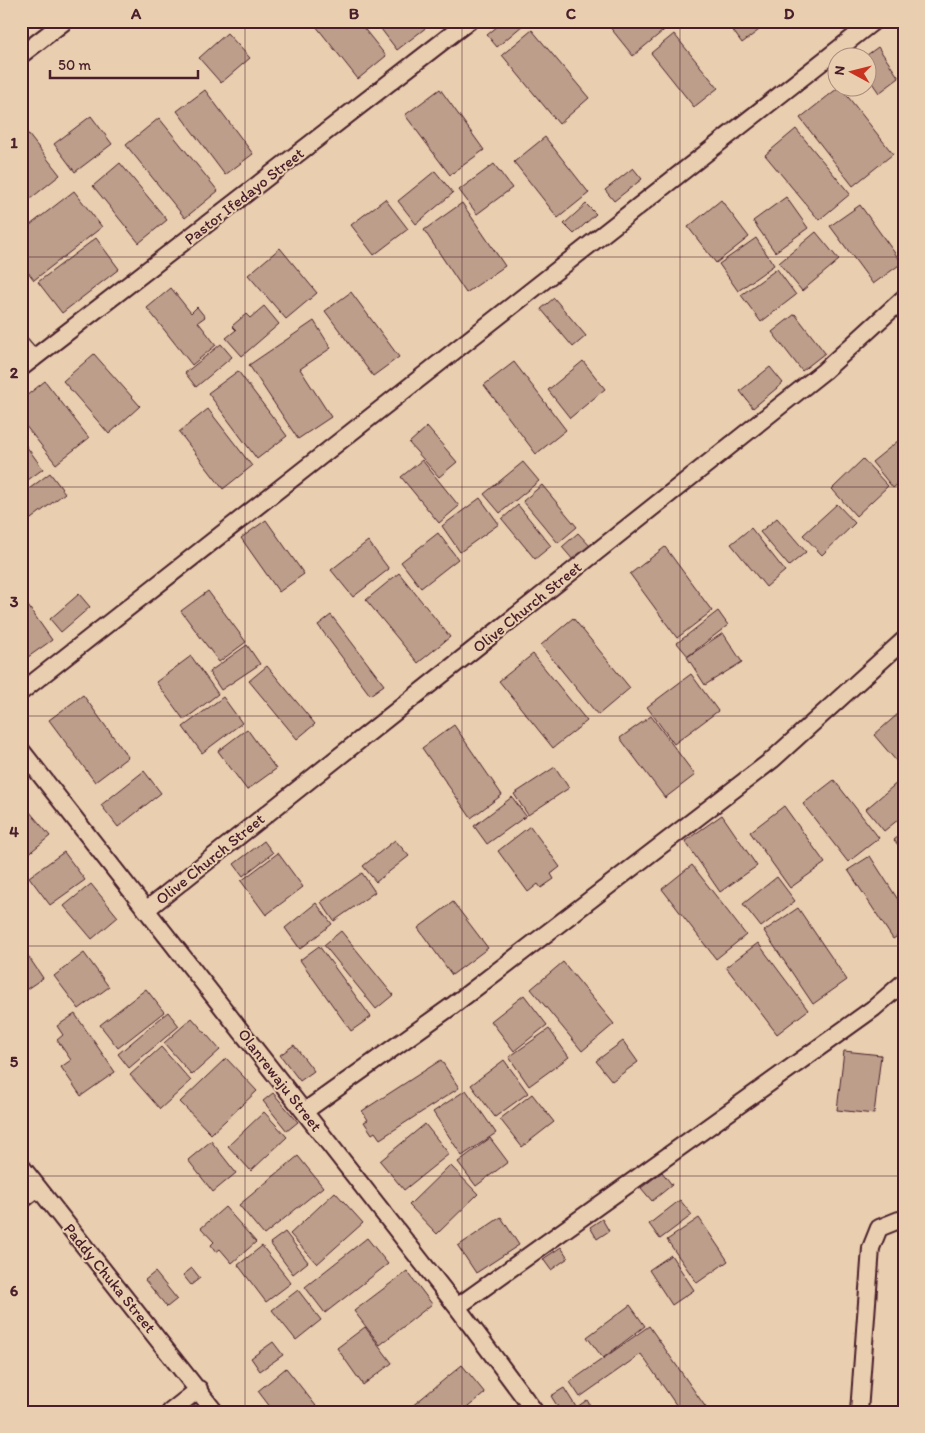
<svg xmlns="http://www.w3.org/2000/svg" width="925" height="1433" font-family="Itim,sans-serif">
	<style>
		.building { fill: #bc9e8b; stroke: #4a1f2b }
		.lines { fill: none; stroke-linecap: round; stroke-linejoin: round }
		.street-casing { stroke: #4a1f2b; stroke-width: 20 }
		.street { stroke: #e9cfb0; stroke-width: 16 }
		.grid { fill: none; stroke: #4a1f2b; stroke-width: 1; stroke-opacity: 0.55 }
		.labels { text-anchor: middle; dominant-baseline: central; stroke-width: 4; stroke-linejoin: round; paint-order: stroke }
		.street-label { font-size: 16px; fill: #4a1f2b; stroke: #e9cfb0 }
		.neatline { fill: none; stroke: #4a1f2b; stroke-width: 2 }
		.grid-label { font-size: 16px; text-anchor: middle; font-weight: bold; fill: #4a1f2b }
	</style>
	<rect width="100%" height="100%" fill="#e9cfb0"/>
	<filter id="ink" filterUnits="userSpaceOnUse"><feTurbulence type="fractalNoise" baseFrequency=".02" numOctaves="2"/><feDisplacementMap in="SourceGraphic" scale="10" xChannelSelector="R" yChannelSelector="G"/><feConvolveMatrix kernelMatrix="1 2 1 2 8 2 1 2 1" color-interpolation-filters="sRGB"/></filter>
	<g filter="url(#ink)">
		<path class="building" d="M312 21H358L386 56 358 79Z
			M375 21H431L432 23 397 50Z
			M504 21H519L523 25 497 47 487 35Z
			M605 21H665L669 26 633 56Z
			M726 21H771L742 43Z
			M532 30 589 98 559 124 502 55Z
			M227 33 250 58 221 83 199 58Z
			M674 34 718 88 694 107 651 53Z
			M878 47 899 78 879 93 868 77V58H863Z
			M838 88H841L893 154 853 186 800 118Z
			M440 89 484 150 450 175 405 115Z
			M205 90 253 154 225 175 177 111Z
			M91 116 112 144 75 172 54 144Z
			M159 118 218 191 185 218 126 145Z
			M21 125 60 175 30 199 21 188Z
			M796 129 850 194 819 220 765 155Z
			M545 137 589 193 558 218 514 162Z
			M120 163 167 220 139 243 93 186Z
			M494 164 512 188 477 214 459 190Z
			M633 168 642 179 614 201 605 190Z
			M435 171 453 193 416 224 398 201Z
			M74 191 102 227 34 280 21 263V232Z
			M786 197 808 228 775 252 753 221Z
			M385 199 408 229 374 255 351 225Z
			M721 200 749 237 716 263 688 227Z
			M462 203 505 266 466 293 424 230Z
			M586 204 596 214 574 234 564 224Z
			M860 205 902 263 873 284 830 226Z
			M816 232 839 260 802 291 779 263Z
			M96 238 119 269 62 313 38 282Z
			M756 238 774 265 738 291 719 264Z
			M280 248 317 293 286 319 248 275Z
			M777 269 796 295 761 322 741 295Z
			M171 288 191 313 197 307 205 317 198 322 216 345 192 365 147 308Z
			M351 292 399 357 373 376 325 311Z
			M554 298 586 336 573 347 541 309Z
			M264 306 279 324 242 356 226 338 236 330 232 326 246 314 250 318Z
			M795 314 825 353 802 371 772 332Z
			M314 321 331 348 300 369 331 417 298 439 249 365Z
			M221 344 232 357 196 387 185 373Z
			M94 354 140 406 109 434 63 381Z
			M583 361 605 389 570 418 548 390Z
			M514 362 566 430 536 454 484 385Z
			M770 367 783 383 753 408 740 391Z
			M238 371 287 436 257 459 208 393Z
			M45 381 89 438 56 464 21 420V400Z
			M208 409 252 466 223 489 179 432Z
			M427 427 457 462 439 477 409 443Z
			M904 436V479L893 488 872 462Z
			M21 439 43 469 21 485Z
			M863 459 888 486 856 516 832 489Z
			M422 460 459 506 439 523 401 477Z
			M523 462 539 481 500 513 484 494Z
			M50 473 65 493 27 522 21 515V495Z
			M542 485 577 527 558 543 523 501Z
			M480 498 499 524 460 552 442 526Z
			M837 504 855 523 822 555 803 535Z
			M518 505 551 546 535 559 502 519Z
			M777 518 806 552 789 566 760 532Z
			M266 520 304 574 279 592 241 538Z
			M751 528 785 571 766 587 731 544Z
			M438 533 458 559 421 588 401 562Z
			M578 533 591 547 574 561 562 547Z
			M368 541 389 569 353 597 331 570Z
			M665 547 712 611 677 638 630 574Z
			M399 573 450 637 418 663 366 600Z
			M208 591 246 642 219 662 181 611Z
			M79 594 90 607 61 632 50 619Z
			M26 603 52 640 21 662V606Z
			M718 611 728 625 688 656 677 643Z
			M331 615 384 685 370 695 318 625Z
			M573 618 630 688 598 715 541 645Z
			M723 633 742 662 705 685 687 657Z
			M247 645 260 664 221 690 209 672Z
			M533 654 587 721 553 748 499 681Z
			M191 656 218 694 184 720 156 682Z
			M267 666 315 724 297 739 249 681Z
			M691 674 718 711 674 744 647 707Z
			M83 695 128 757 95 782 49 720Z
			M223 697 242 723 202 753 183 727Z
			M899 713 904 719V770L874 735Z
			M651 716 695 775 665 798 620 738Z
			M454 725 502 795 471 818 422 748Z
			M247 729 276 769 247 790 218 751Z
			M555 767 569 788 528 815 514 794Z
			M144 771 161 793 118 827 101 805Z
			M834 780 879 838 848 862 803 804Z
			M898 782 904 789V815L884 831 866 809Z
			M512 797 526 816 487 844 474 826Z
			M24 805 50 836 21 860V807Z
			M784 806 825 863 790 888 750 832Z
			M722 815 757 866 720 892 685 841Z
			M530 826 560 867 551 874 554 879 541 888 538 884 528 892 498 851Z
			M904 832V852L894 840Z
			M395 840 409 856 376 882 363 866Z
			M264 841 273 853 243 876 234 864Z
			M64 852 85 880 50 905 29 877Z
			M278 853 303 887 266 915 241 881Z
			M870 856 904 909V932L893 939 848 870Z
			M692 865 746 935 716 959 662 889Z
			M362 873 375 892 334 921 321 902Z
			M777 877 795 901 761 927 743 904Z
			M91 884 118 917 92 939 64 906Z
			M453 902 488 948 452 975 418 928Z
			M316 903 332 924 300 949 285 928Z
			M798 908 847 980 813 1004 764 931Z
			M341 931 393 995 376 1009 324 945Z
			M758 943 808 1010 777 1034 726 967Z
			M319 946 371 1017 351 1031 300 960Z
			M22 947 43 978 21 993V947Z
			M84 953 109 987 79 1009 54 976Z
			M563 962 614 1024 582 1051 531 989Z
			M146 989 164 1012 118 1048 100 1025Z
			M524 995 547 1025 514 1051 491 1021Z
			M168 1012 179 1026 129 1068 118 1054Z
			M75 1014 115 1072 81 1096 61 1067 71 1060 57 1040 63 1035 57 1026Z
			M192 1018 220 1050 192 1075 164 1043Z
			M549 1029 569 1057 529 1086 509 1057Z
			M623 1041 638 1062 612 1081 596 1061Z
			M294 1045 314 1071 300 1081 280 1055Z
			M161 1047 191 1081 160 1109 130 1075Z
			M844 1051 881 1055 874 1114 837 1110Z
			M226 1058 257 1091 211 1134 180 1102Z
			M441 1060 459 1088 380 1139 375 1132 372 1134 364 1122 368 1120 362 1111Z
			M504 1060 528 1093 495 1117 471 1085Z
			M466 1090 496 1133 462 1156 433 1112Z
			M273 1093 298 1122 287 1131 263 1101Z
			M532 1094 554 1122 522 1147 500 1119Z
			M264 1112 287 1137 251 1171 228 1146Z
			M425 1124 449 1154 404 1190 380 1161Z
			M490 1138 508 1162 476 1186 458 1162Z
			M211 1141 236 1173 213 1192 188 1160Z
			M298 1156 323 1187 264 1235 239 1205Z
			M450 1165 478 1194 437 1234 409 1205Z
			M662 1172 672 1185 652 1201 641 1188Z
			M335 1192 363 1223 317 1264 290 1234Z
			M680 1200 692 1215 660 1239 649 1224Z
			M225 1207 256 1242 232 1263 220 1249 216 1252 211 1245 214 1242 201 1228Z
			M501 1217 519 1245 476 1273 458 1246Z
			M699 1218 728 1261 697 1283 667 1240Z
			M602 1219 609 1231 597 1239 590 1227Z
			M285 1232 308 1262 293 1274 270 1243Z
			M367 1238 388 1264 325 1313 305 1287Z
			M262 1246 291 1283 266 1302 238 1265Z
			M561 1247 568 1258 551 1270 543 1259Z
			M671 1255 694 1290 672 1305 649 1270Z
			M192 1268 200 1278 191 1285 183 1275Z
			M407 1271 432 1304 380 1345 354 1311Z
			M155 1272 177 1299 167 1307 145 1280Z
			M298 1290 321 1320 296 1340 272 1310Z
			M630 1305 645 1326 603 1358 587 1337Z
			M649 1326 709 1412H681L641 1354 580 1397 570 1382Z
			M365 1327 392 1363 363 1385 337 1348Z
			M273 1342 283 1355 260 1371 251 1358Z
			M462 1365 485 1393 462 1412H405Z
			M286 1368 316 1406 310 1412H274L258 1391Z
			M564 1388 576 1407 569 1412H561L551 1396Z
			M587 1400 594 1412H580L577 1407Z"/>
		<g class="lines">
			<defs>
				<path id="street" d="M21 55 65 21
					M21 345 33 359
					M21 368 469 21
					M21 692 874 21
					M21 750 457 1307 535 1412
					M146 910 824 371 904 298
					M305 1111 452 1006 772 760 904 640
					M21 1166 215 1412
					M21 1201 38 1188
					M457 1307 874 1008 904 982
					M170 1412 199 1389
					M859 1412 871 1248 879 1228 899 1220H904"/>
			</defs>
			<use href="#street" class="street-casing"/>
			<use href="#street" class="street"/>
		</g>
	</g>
	<path class="grid" d="M245 21V1412M462 21V1412M680 21V1412M21 257H904M21 487H904M21 716H904M21 946H904M21 1176H904"/>
	<g class="labels">
		<g class="street-label">
			<text transform="translate(244 196) rotate(-38)">Pastor Ifedayo Street</text>
			<text transform="translate(527 607) rotate(-39)">Olive Church Street</text>
			<text transform="translate(210 859) rotate(-39)">Olive Church Street</text>
			<text transform="translate(280 1080) rotate(52)">Olanrewaju Street</text>
			<text transform="translate(110 1278) rotate(51)">Paddy Chuka Street</text>
		</g>
	</g>
	<rect width="925" height="1433" fill="none" stroke="#e9cfb0" stroke-width="55"/>
	<g transform="translate(852 72) rotate(277)"><circle r="24" fill="#e9cfb0" stroke="#a9897b"/>
	<path d="M0-4L9 19L0 12L-9 19Z" fill="#c8321e"/>
	<text y="-8" font-size="14" font-weight="bold" text-anchor="middle" fill="#4a1f2b">N</text>
	</g>
	<path d="M50 70v8h148v-8" fill="none" stroke="#4a1f2b" stroke-width="2.5"/>
	<text x="58" y="70" font-size="15" fill="#4a1f2b" stroke="#e9cfb0" stroke-width="4" paint-order="stroke">50 m</text>
	<rect x="28" y="28" width="870" height="1378" class="neatline"/>
	<g class="grid-label">
		<text x="136" y="19">A</text>
		<text x="354" y="19">B</text>
		<text x="571" y="19">C</text>
		<text x="789" y="19">D</text>
		<text x="14" y="148">1</text>
		<text x="14" y="378">2</text>
		<text x="14" y="607">3</text>
		<text x="14" y="837">4</text>
		<text x="14" y="1067">5</text>
		<text x="14" y="1296">6</text>
	</g>
</svg>
